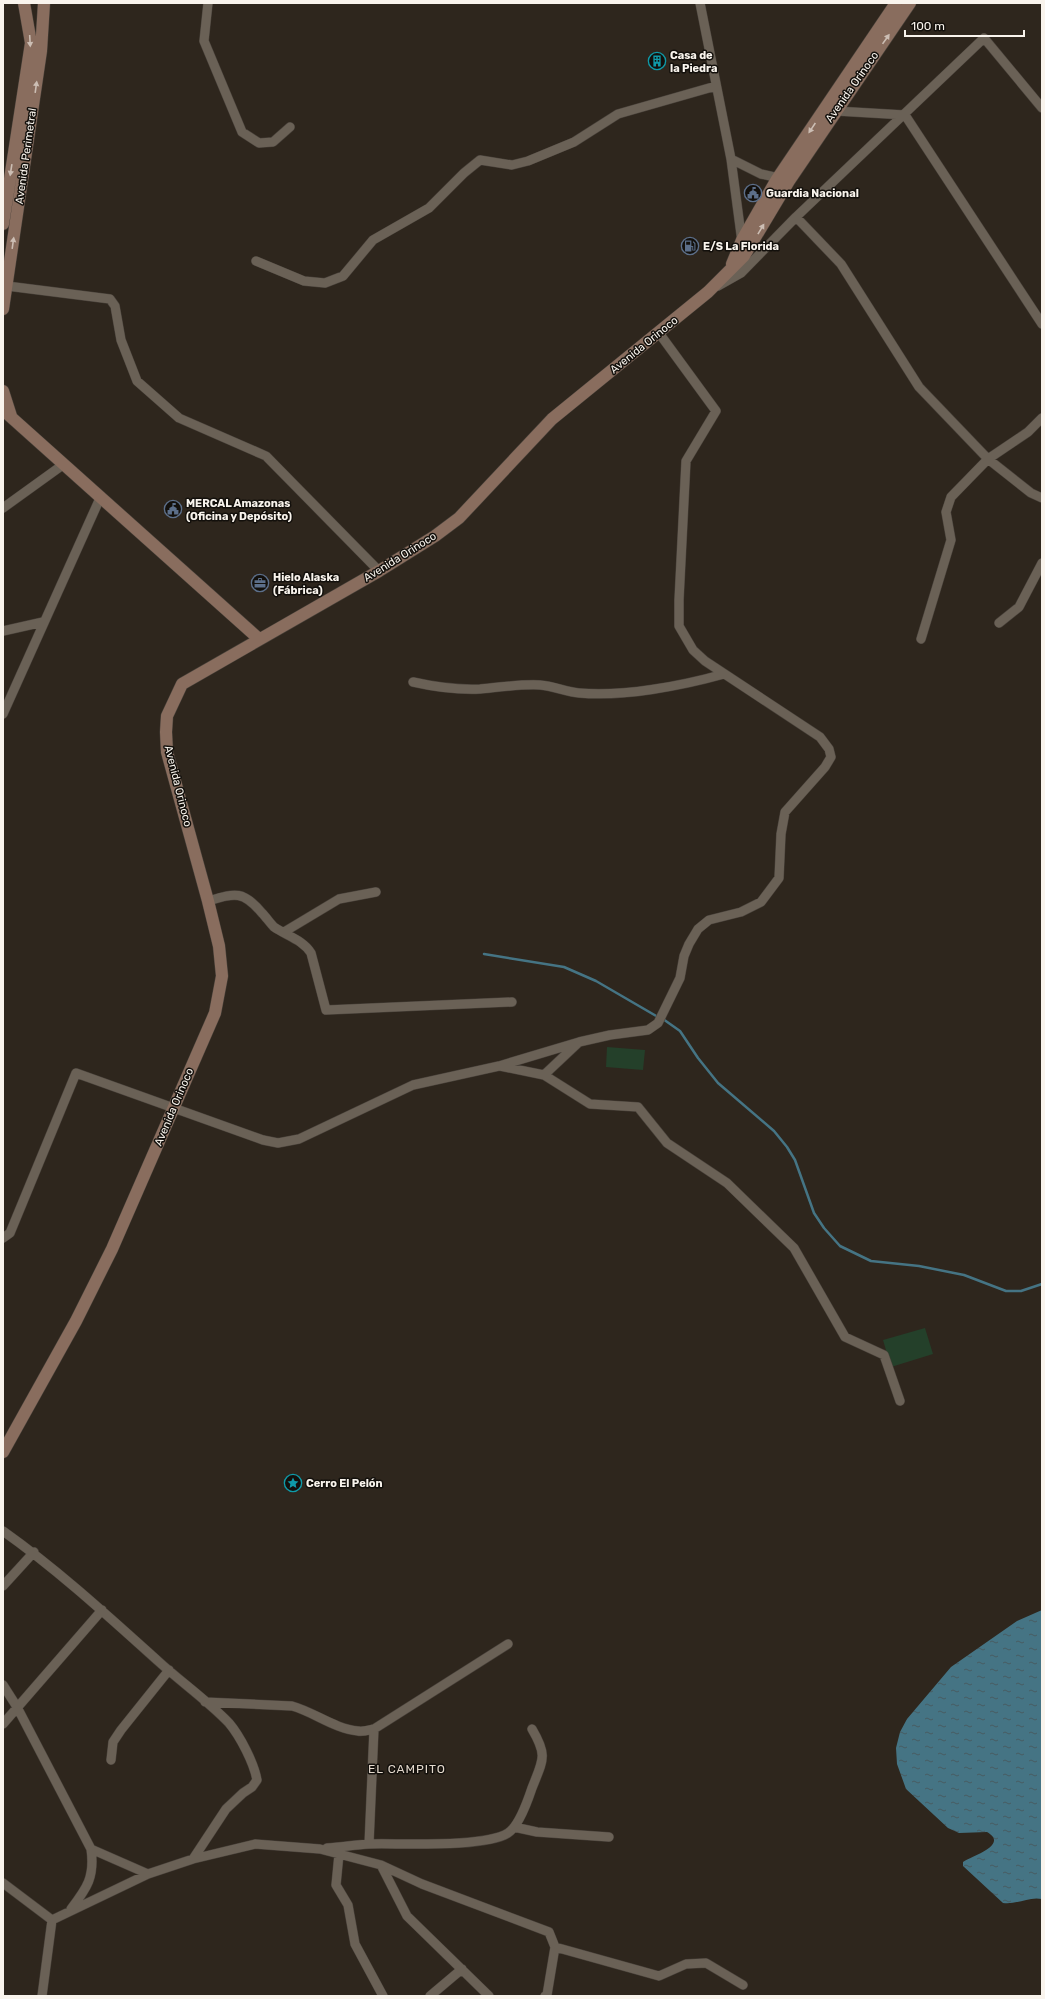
<svg xmlns="http://www.w3.org/2000/svg" width="1045" height="1999" font-family="Rubik,sans-serif">
	<style>
		.pitch { fill: #24402a }
		.water { fill: url(#water-ripples) }
		.lines { fill: none; stroke-linecap: round; stroke-linejoin: round }
		.stream { stroke: #457484; stroke-width: 2.5 }
		.street-casing { stroke: #48413a; stroke-width: 10 }
		.secondary-casing { stroke: #48413a; stroke-width: 13 }
		.street { stroke: #6a6156; stroke-width: 9 }
		.secondary { stroke: #896d5e; stroke-width: 12 }
		.oneway { fill: #ccbeb4 }
		.labels { text-anchor: middle; dominant-baseline: central; stroke-width: 3; stroke-linejoin: round; paint-order: stroke }
		.poi-label { font-size: 11px; font-weight: bold; fill: #f9f4ed; stroke: #13100c; text-anchor: start }
		.street-label { font-size: 11px; fill: #f9f4ed; stroke: #13100c }
		.neighbourhood-label { font-size: 12px; letter-spacing: 1px; fill: #e3d8cc; stroke: #13100c }
	</style>
	<defs>
		<pattern id="water-ripples" width="26" height="14" patternUnits="userSpaceOnUse"><rect width="26" height="14" fill="#457484"/><path d="M2 4q2-2 4 0t4 0M15 11q2-2 4 0t4 0" fill="none" stroke="#485c62"/></pattern>
	</defs>
	<rect width="100%" height="100%" fill="#2e261d"/>
	<path class="pitch" d="M607 1047 645 1050 643 1070 606 1067Z
		M925 1328 933 1354 891 1367 883 1340Z"/>
	<path class="water" d="M1042 1610V1899C1029 1896 1017 1905 1003 1903L963 1866V1862C970 1857 1010 1845 987 1832L959 1833 948 1828 906 1789 897 1764 896 1748 900 1732 907 1719 951 1667 1017 1621Z"/>
	<g class="lines">
		<path class="stream" d="M484 954 564 967 596 981 658 1017
			M663 1019 680 1031 698 1058 718 1083 774 1131 787 1147 795 1160 814 1213 824 1228 840 1246 871 1261 919 1266 964 1275 1006 1291H1021L1042 1284"/>
		<defs>
			<path id="street" d="M208 3 204 41 242 132 259 143 273 142 290 127
				M700 3 731 159 742 242
				M836 111 905 115 1042 324
				M731 159 761 174 783 179
				M796 217 841 264 919 387 988 459 1031 493 1042 498
				M256 261 304 281 325 283 343 276 373 240 429 208 464 173 480 160 512 165 528 161 574 142 618 114 716 86
				M7 286 110 299 115 306 121 340 137 381 179 418 266 456 379 571
				M718 286 741 273 796 217 984 38 1042 108
				M3 508 64 464
				M999 623 1019 607 1042 563
				M3 631 43 622
				M921 639 951 540 946 512 951 497 988 459 1028 432 1042 418
				M413 682C435 687 457 690 480 689 500 687 520 684 540 685 554 686 566 692 579 693 623 697 681 686 724 674
				M3 714 101 496
				M208 901C235 893 243 890 262 913 266 917 270 923 274 927 287 936 303 940 311 953L326 1010 512 1002
				M284 932 339 899 376 892
				M500 1066 544 1075 590 1104 638 1107 667 1143 727 1183 794 1248 845 1337 884 1355 900 1401
				M544 1075 578 1043
				M3 1238 10 1233 76 1073 263 1140 278 1143 299 1139 413 1085 499 1066 579 1042 610 1035 648 1030 658 1023 680 978 684 956 689 944 698 929 709 920 741 912 761 902 779 878 781 834 785 812 825 767 831 757 829 749 820 737 705 661 693 650 679 626V600L686 461 716 411 659 333
				M3 1531C58 1570 108 1616 158 1661 181 1682 208 1701 229 1723 240 1736 254 1763 257 1780L252 1787 243 1793 226 1809 193 1859
				M3 1586 34 1552
				M3 1685 17 1707 91 1849C95 1877 87 1888 71 1909
				M205 1702 292 1706C314 1712 335 1729 358 1731 363 1732 369 1730 374 1729L508 1644
				M3 1724 102 1610
				M111 1760 113 1742 121 1730 169 1670
				M514 1827 537 1832 609 1837
				M369 1844 374 1729
				M327 1848C341 1847 355 1845 369 1844 400 1843 484 1848 508 1833 519 1826 528 1800 532 1788 543 1760 548 1756 532 1729
				M91 1849 148 1874
				M339 1854 336 1885 348 1905 355 1944 383 1996
				M381 1865 407 1916 489 1996
				M3 1883 52 1920
				M555 1947 659 1976 686 1964 706 1963 743 1985
				M42 1996 52 1920 148 1874 193 1859 255 1844 320 1849 381 1865 422 1884 549 1932 555 1947 547 1995 545 1996
				M430 1996 462 1969"/>
			<path id="secondary" d="M3 224 31 43 24 3
				M732 264 742 240 777 179 896 3
				M3 309 41 51 44 3
				M3 391 11 416
				M3 410 259 639
				M3 1452 76 1321 112 1249 215 1013 222 976 219 946 208 901 167 752 166 732 167 716 182 684 379 571 435 536 459 518 552 419 708 292 744 256 789 181 910 3"/>
		</defs>
		<use href="#street" class="street-casing"/>
		<use href="#secondary" class="secondary-casing"/>
		<use href="#street" class="street"/>
		<use href="#secondary" class="secondary"/>
	</g>
	<defs><path id="oneway-solid" d="M-6-.8H1V-3.2L6.5 0L1 3.2V.8H-6Z"/></defs>
	<g class="oneway">
		<use href="#oneway-solid" transform="translate(886 39) rotate(-55)"/>
		<use href="#oneway-solid" transform="translate(30 41) rotate(87)"/>
		<use href="#oneway-solid" transform="translate(36 87) rotate(-82)"/>
		<use href="#oneway-solid" transform="translate(812 128) rotate(124)"/>
		<use href="#oneway-solid" transform="translate(11 170) rotate(99)"/>
		<use href="#oneway-solid" transform="translate(761 229) rotate(-59)"/>
		<use href="#oneway-solid" transform="translate(13 243) rotate(-82)"/>
	</g>
	<defs>
		<symbol id="building-ring" viewBox="-11 -11 22 22"><circle r="9.5" fill="#13100c" stroke="#0f9aa8" stroke-width="1.5"/><path d="M-4-6H4V6H1V3H-1V6H-4ZM-2.5-4.3h1.7v1.8h-1.7ZM.8-4.3h1.7v1.8H.8ZM-2.5-1h1.7V.8h-1.7ZM.8-1h1.7V.8H.8Z" fill="#0f9aa8"/></symbol>
		<symbol id="civic-ring" viewBox="-11 -11 22 22"><circle r="9.5" fill="#13100c" stroke="#5c6f8a" stroke-width="1.5"/><path d="M-.6-6.5H3V-4.5H.6V-3L4-1V1h2V6H-6V1h2V-1L-.6-3ZM-1.2 2.5V6h2.4V2.5Z" fill="#5c6f8a"/></symbol>
		<symbol id="fuel-ring" viewBox="-11 -11 22 22"><circle r="9.5" fill="#13100c" stroke="#5c6f8a" stroke-width="1.5"/><path d="M-5.5-6h7V0h2V4h1.3V-2.5L3-4.5l.8-.8L6-3V5H2.5V1h-1V6h-7ZM-4.2-4.7v3.2H.2V-4.7Z" fill="#5c6f8a"/></symbol>
		<symbol id="office-ring" viewBox="-11 -11 22 22"><circle r="9.5" fill="#13100c" stroke="#5c6f8a" stroke-width="1.5"/><path d="M-6-3h4V-5.5h4V-3h4V5H-6ZM-1-4.5V-3h2v-1.5ZM-6 0V1H6V0Z" fill="#5c6f8a"/></symbol>
		<symbol id="sight-ring" viewBox="-11 -11 22 22"><circle r="9.5" fill="#13100c" stroke="#0f9aa8" stroke-width="1.5"/><path d="M0-6L1.8-2.2L6-1.7L2.9 1.2L3.7 5.4L0 3.3L-3.7 5.4L-2.9 1.2L-6-1.7L-1.8-2.2Z" fill="#0f9aa8"/></symbol>
	</defs>
	<g fill-rule="evenodd">
		<use href="#building-ring" x="647" y="51" width="20" height="20"/>
		<use href="#civic-ring" x="743" y="183" width="20" height="20"/>
		<use href="#fuel-ring" x="680" y="236" width="20" height="20"/>
		<use href="#civic-ring" x="163" y="499" width="20" height="20"/>
		<use href="#office-ring" x="250" y="573" width="20" height="20"/>
		<use href="#sight-ring" x="283" y="1473" width="20" height="20"/>
	</g>
	<g class="labels">
		<g class="poi-label">
			<text x="670" y="55">Casa de<tspan x="670" dy="13">la Piedra</tspan></text>
			<text x="766" y="193">Guardia Nacional</text>
			<text x="703" y="246">E/S La Florida</text>
			<text x="186" y="503">MERCAL Amazonas<tspan x="186" dy="13">(Oficina y Depósito)</tspan></text>
			<text x="273" y="577">Hielo Alaska<tspan x="273" dy="13">(Fábrica)</tspan></text>
			<text x="306" y="1483">Cerro El Pelón</text>
		</g>
		<g class="street-label">
			<text transform="translate(852 87) rotate(-55)">Avenida Orinoco</text>
			<text transform="translate(26 156) rotate(-82)">Avenida Perimetral</text>
			<text transform="translate(644 345) rotate(-39)">Avenida Orinoco</text>
			<text transform="translate(400 557) rotate(-32)">Avenida Orinoco</text>
			<text transform="translate(178 786) rotate(76)">Avenida Orinoco</text>
			<text transform="translate(174 1107) rotate(-67)">Avenida Orinoco</text>
		</g>
		<g class="neighbourhood-label">
			<text x="407" y="1769">EL CAMPITO</text>
		</g>
	</g>
	<rect width="1045" height="1999" fill="none" stroke="#f9f4ed" stroke-width="8"/>
	<path d="M905 30v6h119v-6" fill="none" stroke="#f9f4ed" stroke-width="2"/>
	<text x="911" y="30" font-size="12" fill="#f9f4ed" stroke="#13100c" stroke-width="3" paint-order="stroke">100 m</text>
</svg>
